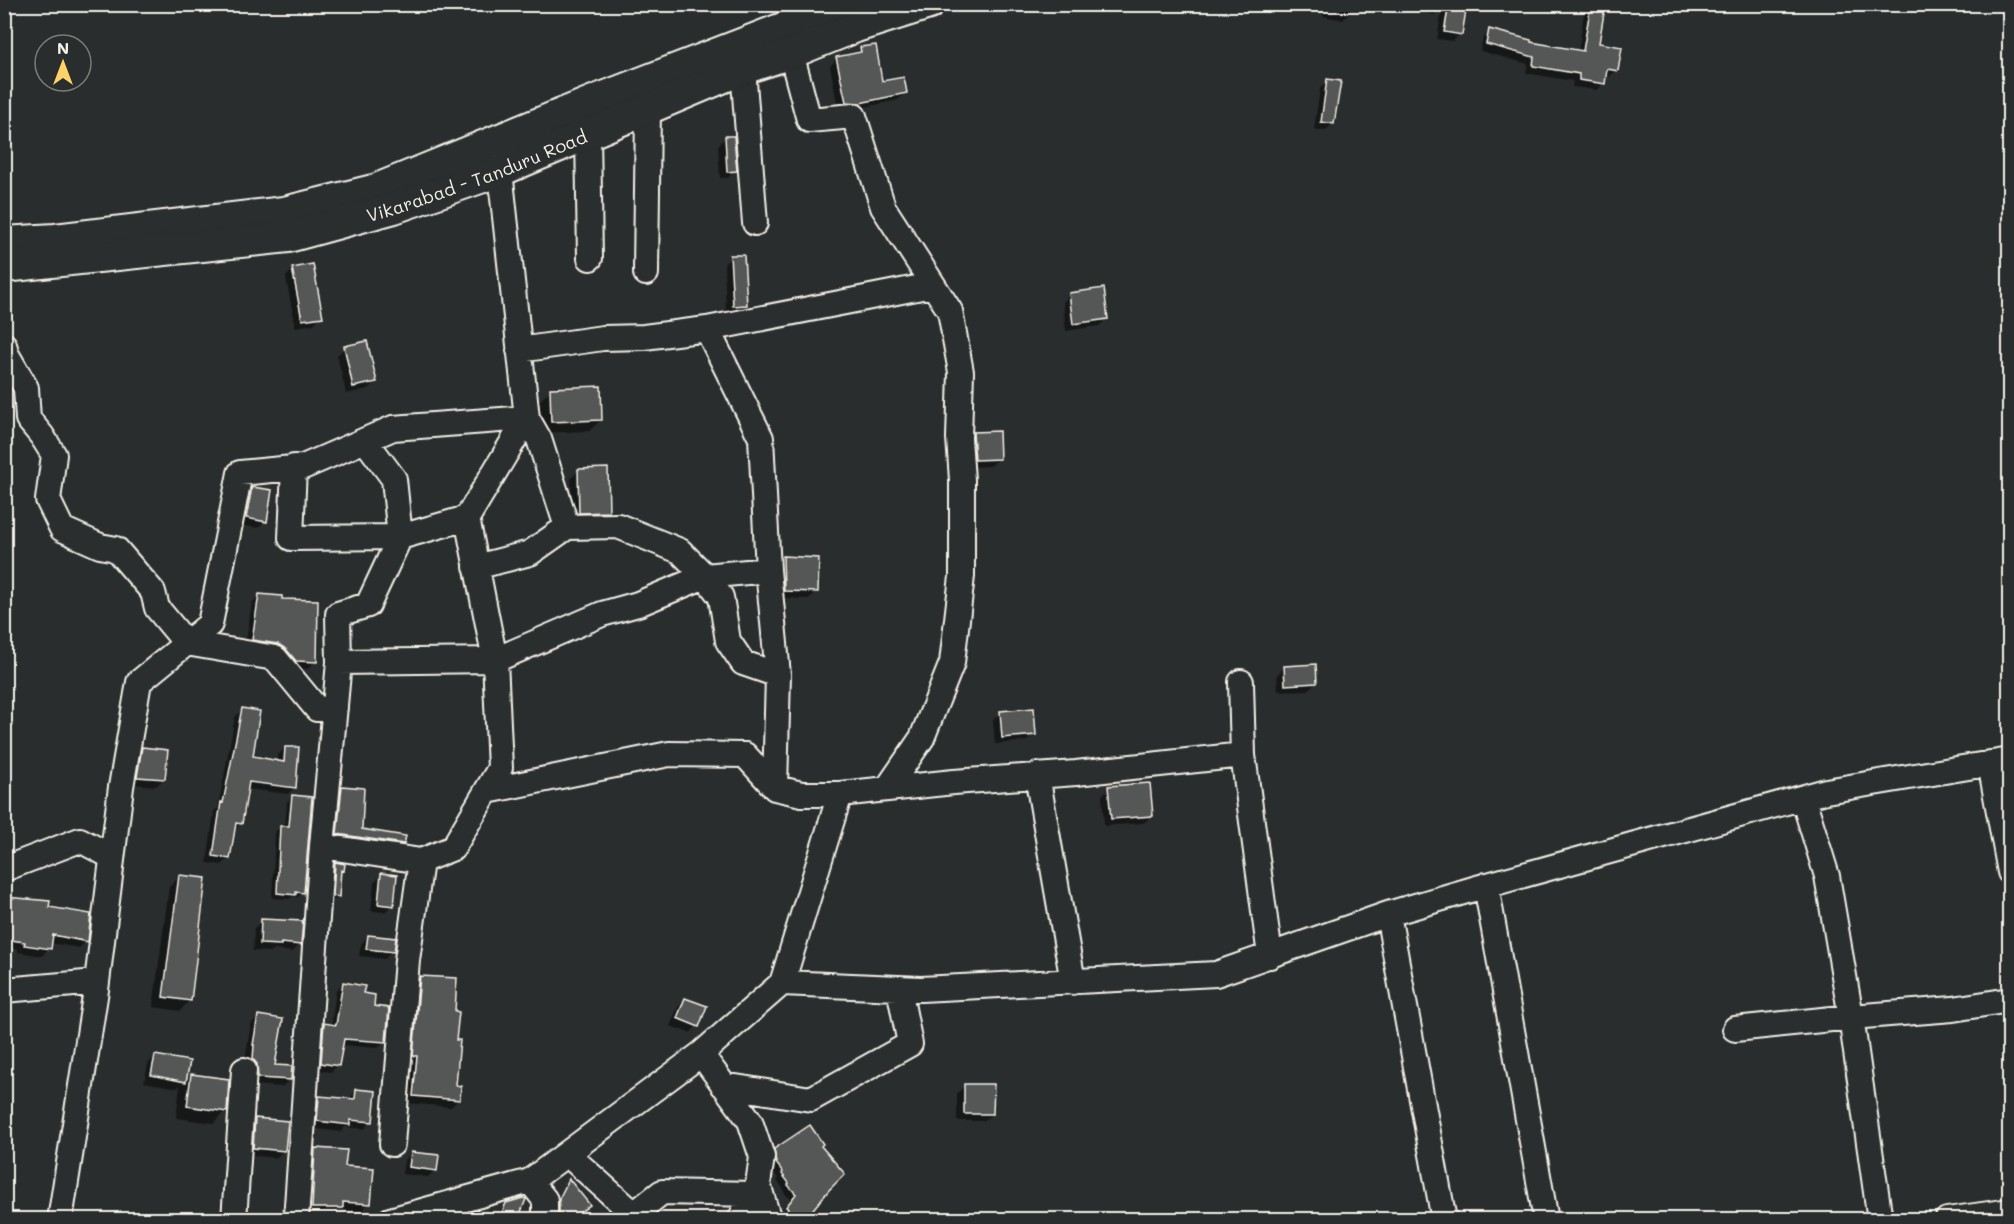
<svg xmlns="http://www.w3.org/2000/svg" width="2014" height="1224" font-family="Mali,sans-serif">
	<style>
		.shadow { fill: #0007 }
		.building { fill: #555756; stroke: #f4f1e8; stroke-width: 1.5 }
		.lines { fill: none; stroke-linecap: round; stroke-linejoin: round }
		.minor-casing { stroke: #f4f1e8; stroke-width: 28 }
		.major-casing { stroke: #f4f1e8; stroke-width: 34 }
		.minor { stroke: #2a2d2e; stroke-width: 24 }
		.major { stroke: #2a2d2e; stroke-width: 30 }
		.labels { text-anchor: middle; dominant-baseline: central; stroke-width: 4.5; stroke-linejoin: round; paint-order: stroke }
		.street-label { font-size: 18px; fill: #f4f1e8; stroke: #2a2d2e }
	</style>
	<rect width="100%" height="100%" fill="#2a2d2e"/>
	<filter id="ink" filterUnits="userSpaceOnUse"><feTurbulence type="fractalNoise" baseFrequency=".0167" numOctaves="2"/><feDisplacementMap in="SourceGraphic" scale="12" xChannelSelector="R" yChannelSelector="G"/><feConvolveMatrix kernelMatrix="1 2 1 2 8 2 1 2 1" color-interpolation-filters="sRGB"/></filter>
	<g filter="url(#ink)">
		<path class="shadow" d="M1325 4H1352L1350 13 1343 20 1323 16Z
			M1423 4H1441V9L1434 15 1421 12Z
			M1447 4H1465L1460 34 1453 41 1437 39 1442 9Z
			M1592 6 1597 44 1616 70 1609 77 1605 76 1604 83 1597 90 1572 87 1573 81 1526 73 1528 64 1480 51 1483 38 1490 31 1529 43 1578 52 1584 13Z
			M861 49 881 83 905 93 898 100 852 110 838 109 830 66 837 59 855 55Z
			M1328 81 1333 124 1325 131 1314 129 1320 88Z
			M725 138 735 170 728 178H720L718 145Z
			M731 257 745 305 738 312 726 313 724 264Z
			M293 269 321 316 314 324 295 327 286 277Z
			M1070 294 1107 319 1099 326 1066 331 1063 302Z
			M345 348 375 382 368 389 346 394 337 355Z
			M551 390 601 420 589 431 540 433 539 401Z
			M974 433 998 459 991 466 968 467 967 441Z
			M578 471 608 511 600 519H572L571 478Z
			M252 488 265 521 258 528 239 525 245 496Z
			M784 558 816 591 809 599 777 598 776 565Z
			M259 595 316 661 308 669 288 668 245 647 252 603Z
			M1284 667 1316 682 1308 690 1278 691 1277 675Z
			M242 710 251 758 278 762V755L285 748 295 787 288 794 246 789 241 823 233 831 229 858 222 865 207 863 214 811 218 808 235 717Z
			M1000 713 1034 734 1027 741 995 744 993 720Z
			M143 749 164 779 156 786 131 784 135 756Z
			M342 788 361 830 403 843 396 851 331 841 335 795Z
			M1109 788 1151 816 1144 823 1104 826 1102 795Z
			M292 796 303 892 298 897H292L289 899 272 898 275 832 280 827H285L287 802Z
			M336 864 343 870 340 873 338 896 334 900 330 899 332 867Z
			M382 875 392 905 385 912 371 911 374 882Z
			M179 877 190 1000 180 1011 153 1007 169 887Z
			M4 898 48 903 47 908 86 941 79 948 50 943 49 948 42 956 18 952V949L4 947Z
			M262 921 299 944 292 952 274 950 272 952 253 951 254 928Z
			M368 936 392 951 385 959 359 956 361 944Z
			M421 978 454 1041 455 1087 458 1100 451 1107 407 1103 413 986Z
			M343 983 362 994 372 1007 385 1041 378 1048 341 1045 338 1065 331 1072 315 1070 318 1032 324 1025 331 1026 336 990Z
			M685 1000 697 1026 690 1033 670 1026 678 1007Z
			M258 1017 273 1066 290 1079 282 1087 251 1085 246 1067V1052L251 1024Z
			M155 1056 188 1062 184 1083 192 1075 225 1111 214 1123 176 1118 180 1085 177 1088 144 1082 148 1064Z
			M965 1086 992 1114 984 1121H957V1093Z
			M356 1090 371 1122 364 1129 345 1127 341 1132 310 1128 312 1105 319 1097 349 1100Z
			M256 1119 284 1150 276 1158 246 1155 248 1127Z
			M819 1146 802 1220H781L784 1215 781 1213 792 1201 783 1191 784 1190 777 1180 779 1179 770 1169 769 1156 775 1150Z
			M316 1150 344 1167 369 1203 362 1211 340 1209 334 1215H306L308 1157Z
			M411 1153 435 1170 428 1177 402 1174 404 1161Z
			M569 1182 573 1217 579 1220H553L554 1206 564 1187Z
			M507 1204 516 1220H496L499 1212Z
			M279 1210 281 1220H243L250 1213Z"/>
		<path class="building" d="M1449 4H1467L1462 35 1444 32Z
			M1591 4 1605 7 1599 43 1622 47 1618 71 1607 69 1605 84 1579 80V74L1533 66 1534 57 1486 44 1489 29 1531 40V42L1583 51Z
			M876 45 882 81 904 77 907 93 860 103 846 102 836 57 861 52 860 47Z
			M1327 79 1341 81 1334 124 1321 122Z
			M725 136H734L737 171 727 172Z
			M730 255H744L747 305 733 306Z
			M313 264 323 317 302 320 292 268Z
			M1104 288 1108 319 1073 324 1069 293Z
			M367 341 377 382 353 387 344 346Z
			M601 386 602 420 551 422 550 388Z
			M999 431 1000 459 975 460 973 432Z
			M608 468 609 512 579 513 578 469Z
			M252 487 272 490 267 522 246 518Z
			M783 556 819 558 818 592 784 591Z
			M259 594 282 596V599L318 600 317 662 296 661 286 649 278 644 252 640Z
			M1316 664 1317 683 1285 685 1284 666Z
			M242 708 260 711 253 756 284 762 285 747H299L296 788 249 782 242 824 236 823 230 859 213 856 221 802 223 803Z
			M1034 708 1036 735 1002 738 1000 711Z
			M142 747 168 750 165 779 137 777Z
			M1150 783 1153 816 1111 819 1108 786Z
			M342 786 364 788 362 829 406 836 404 844 337 834Z
			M292 795 312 797 304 893 296 892V895L277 893 280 826H289Z
			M335 862 345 864 344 871 341 870 339 897 333 896Z
			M381 873 397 875 394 906 378 904Z
			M179 875 206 878 191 1001 163 997Z
			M6 897 50 901 49 907 91 914 88 942 53 935 51 949 24 945 25 942 4 939Z
			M261 919 303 921 301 945 281 943V945L260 944Z
			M368 935 396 938 394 952 366 949Z
			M420 976 457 978 455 1011 459 1012 456 1040H460L456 1085 461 1086 460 1100 413 1096 417 1056H413Z
			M343 982 365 986 363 993 375 995 374 1006 389 1008 386 1042 344 1039 339 1066 321 1063 324 1023 336 1025Z
			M685 998 707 1006 699 1027 677 1018Z
			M258 1015 283 1019 275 1065 292 1066 291 1080 258 1078 257 1064 253 1059 254 1045H253Z
			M155 1055 190 1061 186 1082 151 1075Z
			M191 1074 229 1079 227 1112 187 1106Z
			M964 1084H994L993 1114H964Z
			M356 1089 376 1091 373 1122 350 1120V1125L317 1121 319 1096 355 1099Z
			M255 1118 288 1121 285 1151 253 1148Z
			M810 1125 823 1144 821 1146 845 1174 829 1190 804 1220H783L788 1209 786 1207 796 1194 788 1185 789 1183 782 1174 783 1172 776 1163 774 1149Z
			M315 1148 347 1150 345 1166 374 1168 371 1204 343 1202V1208H312Z
			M411 1152 439 1155 437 1171 409 1167Z
			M569 1179 590 1205 579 1213 576 1220H559V1199Z
			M523 1198 526 1199 518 1220H499L506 1203Z"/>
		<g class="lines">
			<defs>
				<path id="minor" d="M791 53 809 120 854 116 883 207 950 311 961 372 959 438 962 480V576L952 663 922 738 887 789
					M743 69 755 223
					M588 133 590 258
					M646 273 648 108
					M4 345 7 355 26 388 28 419 42 436 54 455 48 500 62 529 100 546 116 549 153 592 157 608 186 643 275 658 317 709 335 708
					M519 350 603 338 644 337 707 329
					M294 467 291 538 400 537 394 479 365 440
					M567 527 539 439 527 418 467 518 495 660 602 614 638 604 705 576 768 570
					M476 567 530 553 567 527 618 526 680 551 705 576 721 597 728 641 743 663 778 675
					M339 662 338 614 368 605 400 537 467 518
					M1243 755 1270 956
					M1990 763 2010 872
					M1037 775 1073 982
					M775 788 778 675 768 570 761 438 707 329 932 285
					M487 791 669 754 745 755 775 788 802 794H840L954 782 1076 773 1243 755 1241 682
					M1803 798 1827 876 1851 1017 1880 1220
					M322 846 339 662 495 660 500 768 453 848 421 861
					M4 869 80 840 112 857
					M1486 885 1546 1220
					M1388 914 1444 1220
					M782 983 840 794
					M4 990 97 982
					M1735 1029 1851 1017 1953 1009 2010 1000
					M701 1054 750 1121 762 1157 758 1184 740 1220
					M723 1085 811 1099 910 1044 899 988
					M567 1154 634 1214 662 1192 753 1194
					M530 1181 545 1200V1220
					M758 1184 769 1220
					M60 1220 96 990 121 787 139 682 210 624 240 473 303 467 393 428 527 418 500 171
					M234 1220 244 1070
					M296 1220 322 846 421 861 407 960 392 1144
					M390 1220 530 1181 701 1054 782 983 921 989 1216 974 1388 914 1477 888 1826 791 2010 760
					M1947 1220 2010 1211"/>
				<g id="major">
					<path d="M4 242 55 239 284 212 377 189 591 102 845 4"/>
					<path id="s1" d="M4 267 288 237 394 208 500 171 743 69 791 53 856 27 929 4"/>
				</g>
			</defs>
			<use href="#minor" class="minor-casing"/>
			<use href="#major" class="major-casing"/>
			<use href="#minor" class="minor"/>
			<use href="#major" class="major"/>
		</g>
	</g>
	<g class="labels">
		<g class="street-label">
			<text stroke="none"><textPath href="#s1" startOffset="484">Vikarabad - Tanduru Road</textPath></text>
		</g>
	</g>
	<rect width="2014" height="1224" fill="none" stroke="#2a2d2e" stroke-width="24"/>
	<rect x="12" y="12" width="1990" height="1200" fill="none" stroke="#f4f1e8" stroke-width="2" filter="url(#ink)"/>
	<g transform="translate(63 63)"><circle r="28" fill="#2a2d2e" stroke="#7b7b78" stroke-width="1.5"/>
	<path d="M0-4.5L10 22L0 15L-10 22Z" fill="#ffd166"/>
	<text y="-9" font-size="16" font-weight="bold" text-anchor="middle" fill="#f4f1e8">N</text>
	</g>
</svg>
